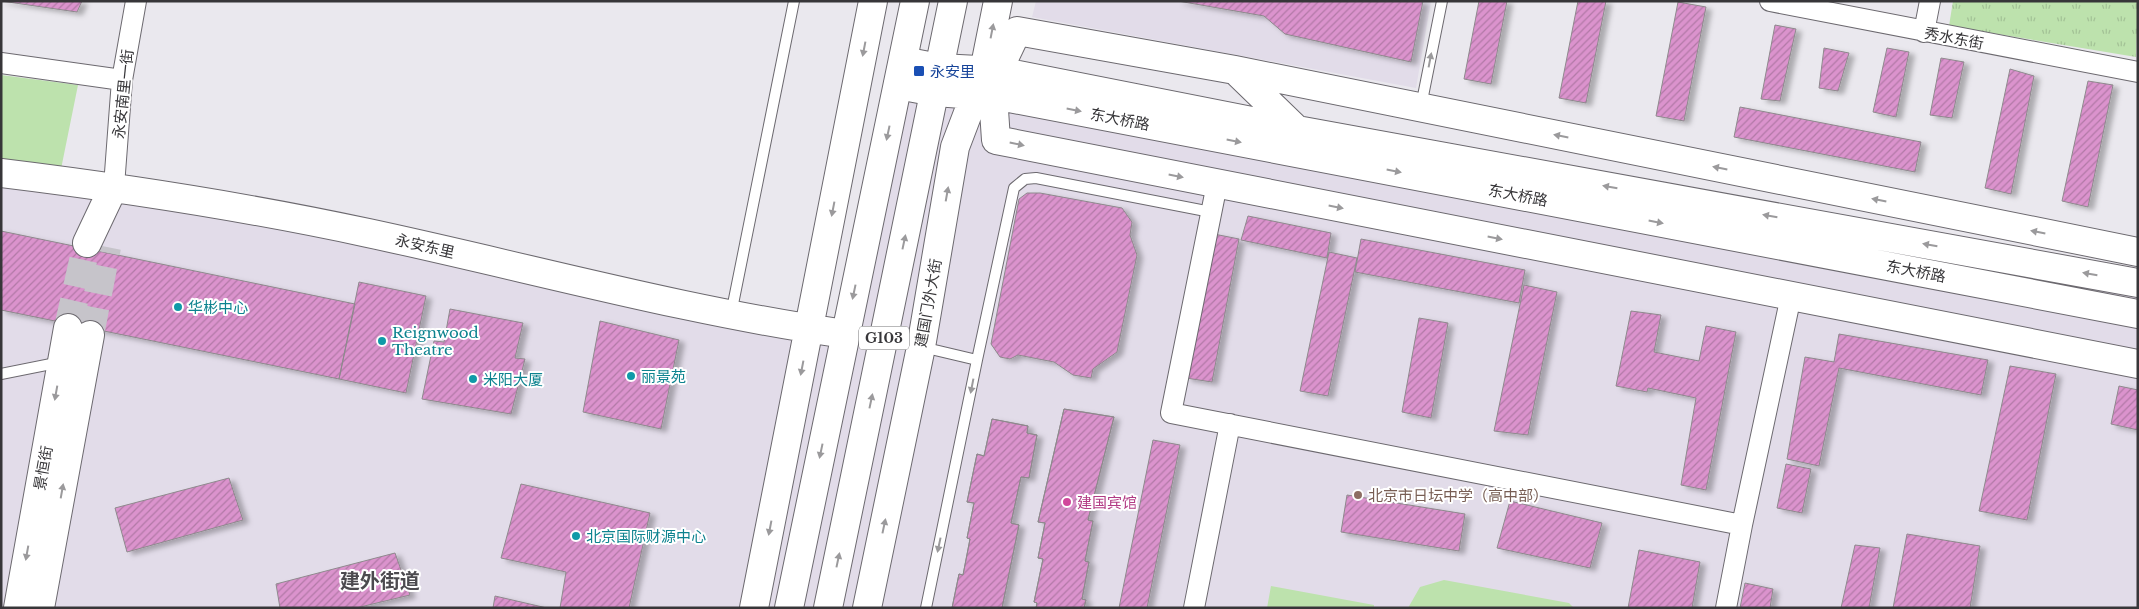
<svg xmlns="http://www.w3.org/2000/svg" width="2139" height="609" font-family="'Libre Baskerville','Noto Sans SC',serif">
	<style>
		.built { fill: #e2dce9 }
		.grass { fill: url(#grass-tufts) }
		.park { fill: #bde2ad }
		.building { fill: url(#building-hatch); stroke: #8e898d; filter: url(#shadow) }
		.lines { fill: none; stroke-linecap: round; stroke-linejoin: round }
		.secondary-tunnel { stroke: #c6c4ca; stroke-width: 28; stroke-dasharray: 28 14; stroke-linecap: butt }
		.lane-casing { stroke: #6c696f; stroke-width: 12 }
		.street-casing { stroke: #6c696f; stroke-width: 22 }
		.secondary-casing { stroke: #6c696f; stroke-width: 30 }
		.highway-casing { stroke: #6c696f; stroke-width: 30 }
		.lane { stroke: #fff; stroke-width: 10 }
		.street { stroke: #fff; stroke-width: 20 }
		.secondary { stroke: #fff; stroke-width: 28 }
		.highway { stroke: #fff; stroke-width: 28 }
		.oneway { fill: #9b9a9c }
		.transit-dot { fill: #1a4fb4; stroke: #fff; stroke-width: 2 }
		.culture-dot { fill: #0f9aa8; stroke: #fff; stroke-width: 2 }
		.education-dot { fill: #8d6e63; stroke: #fff; stroke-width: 2 }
		.hotel-dot { fill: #d1479c; stroke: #fff; stroke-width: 2 }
		.labels { text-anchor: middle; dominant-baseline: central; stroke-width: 4; stroke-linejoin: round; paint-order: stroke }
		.shield { fill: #fff; stroke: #737274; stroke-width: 1 }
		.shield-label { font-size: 14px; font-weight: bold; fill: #373639 }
		.street-label { font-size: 15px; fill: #373639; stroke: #fff }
		.transit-label { font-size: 15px; fill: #164399; stroke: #fff; text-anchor: start }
		.culture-label { font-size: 15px; fill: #0d838f; stroke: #fff; text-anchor: start }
		.education-label { font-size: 15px; fill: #785e54; stroke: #fff; text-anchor: start }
		.hotel-label { font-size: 15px; fill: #b23c85; stroke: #fff; text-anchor: start }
		.district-label { font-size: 20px; font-weight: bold; fill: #4c4a4f; stroke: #fff }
	</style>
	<defs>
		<pattern id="grass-tufts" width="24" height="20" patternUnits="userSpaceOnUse" patternTransform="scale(1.25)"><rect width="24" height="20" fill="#bde2ad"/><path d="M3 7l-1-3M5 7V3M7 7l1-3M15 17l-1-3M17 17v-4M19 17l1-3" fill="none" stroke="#a3c296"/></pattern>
		<pattern id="building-hatch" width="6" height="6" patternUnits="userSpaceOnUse" patternTransform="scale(1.25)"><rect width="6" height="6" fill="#db93cd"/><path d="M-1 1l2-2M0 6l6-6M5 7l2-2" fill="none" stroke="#b279a7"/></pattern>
		<filter id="shadow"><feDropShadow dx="5.5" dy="3" stdDeviation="2.5" flood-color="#0004"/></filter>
	</defs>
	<rect width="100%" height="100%" fill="#eae8ee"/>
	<path class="built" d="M1036 1H1431L1416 88 1032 17Z
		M907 69 2138 284V608H1V174L845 334Z"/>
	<path class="grass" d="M1953 1H2138L2136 57 1949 26Z"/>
	<path class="park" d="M1 75 78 85 60 174 1 164Z
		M1444 580 1569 603 1574 608H1408L1420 587Z
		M1271 586 1374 605V608H1267Z"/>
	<path class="building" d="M1 1H82L77 12Z
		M1178 1H1423L1411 62 1285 34 1264 16Z
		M1479 1H1507L1491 84 1464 79Z
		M1578 1H1606L1586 103 1559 98Z
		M1678 2 1706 7 1684 121 1656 116Z
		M1775 25 1796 29 1780 101 1761 99Z
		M1824 48 1849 53 1838 91 1819 88Z
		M1887 48 1909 52 1896 117 1873 112Z
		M1941 58 1964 62 1952 118 1930 115Z
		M2010 69 2034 76 2011 194 1985 188Z
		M2088 81 2113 85 2088 207 2062 201Z
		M1740 107 1921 142 1915 172 1734 137Z
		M1027 193H1040L1122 208 1132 222 1130 235 1137 255 1117 352 1093 369 1091 378 1073 375 1054 362 1018 355 1010 359 1000 357 991 344 1019 199Z
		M1248 216 1331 233 1327 258 1241 240Z
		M1 231 355 304 339 379 1 310Z
		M1214 234 1239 239 1212 382 1186 378Z
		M1361 239 1525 270 1519 303 1355 272Z
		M1329 252 1357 258 1328 396 1300 391Z
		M359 282 426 296 406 393 339 379Z
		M1524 285 1557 292 1528 435 1494 431Z
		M450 309 523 323 515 358 525 359 511 414 422 399 434 341 444 342Z
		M1631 311 1661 315 1654 352 1699 361 1706 326 1736 332 1706 490 1681 485 1696 398 1648 388 1647 392 1616 386Z
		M1419 318 1448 323 1431 418 1402 412Z
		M600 321 679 340 661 429 583 412Z
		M1839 334 1988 360 1981 395 1839 368 1819 466 1787 459 1805 357 1834 362Z
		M2010 366 2056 374 2027 520 1979 511Z
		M2119 386 2138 390V430L2111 424Z
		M1064 409 1114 417 1088 520 1093 521 1085 561 1089 562 1082 599 1086 600 1084 608H1036L1037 603 1034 602 1043 559 1038 558 1045 523 1038 522Z
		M1064 409 1114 417 1088 520 1093 521 1085 561 1089 562 1082 599 1086 600 1084 608H1036L1037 603 1034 602 1043 559 1038 558 1045 523 1038 522Z
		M992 419 1028 426 1027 433 1037 435 1029 478 1021 477 1011 523 1019 525 1002 608H952L959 574 963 575 970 539 967 538 974 503 967 502 977 454 984 456Z
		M992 419 1028 426 1027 433 1037 435 1029 478 1021 477 1011 523 1019 525 1002 608H952L959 574 963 575 970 539 967 538 974 503 967 502 977 454 984 456Z
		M1153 440 1180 445 1147 608H1119Z
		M1786 464 1811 469 1802 513 1777 508Z
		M229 478 243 520 127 552 115 508Z
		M521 484 650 513 629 608H560L566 572 501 558Z
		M1347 495 1465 514 1459 551 1341 532Z
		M1510 501 1602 523 1590 568 1497 548Z
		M1907 534 1980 546 1970 608H1893Z
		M1855 545 1880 548 1869 608H1841Z
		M1639 550 1700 562 1692 608H1628Z
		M395 553 410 595 356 608H280L276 584Z
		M1745 583 1773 589 1770 608H1740Z
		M495 596 547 608H493Z"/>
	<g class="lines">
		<path class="secondary-tunnel" d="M68 328 87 243
			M90 335 107 247"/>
		<defs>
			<path id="lane" d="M1421 106 1442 1
				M731 314 794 1
				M922 347 977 360 926 608
				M977 360 1014 188 1025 179 1036 178 1211 212
				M1 374 61 362"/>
			<path id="street" d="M1770 1 2138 72
				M1924 32 1930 1
				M1 63 122 80
				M1217 184 1171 413 1742 525 1791 296
				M114 186 122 80 136 1
				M1194 608 1230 424
				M1726 608 1742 525"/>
			<path id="secondary" d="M903 61 939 68 998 71 1297 130 2138 283
				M1235 70 1297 130
				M998 71 1017 31 1235 70 2138 252
				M898 85 935 92 1004 97 2138 314
				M993 95 996 140 2138 364
				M1 173C124 188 247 207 368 233 527 267 684 311 845 334
				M87 243 114 186
				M18 608 68 328
				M40 608 90 335
				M754 608 873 1
				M867 608 921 347 955 147 984 71 998 1"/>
			<path id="highway" d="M789 608 915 1
				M828 608 953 1"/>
		</defs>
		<use href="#lane" class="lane-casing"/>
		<use href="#street" class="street-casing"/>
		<use href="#secondary" class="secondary-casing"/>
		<use href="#highway" class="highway-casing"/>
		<use href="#lane" class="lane"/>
		<use href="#street" class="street"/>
		<use href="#secondary" class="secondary"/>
		<use href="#highway" class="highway"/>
	</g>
	<defs><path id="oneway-solid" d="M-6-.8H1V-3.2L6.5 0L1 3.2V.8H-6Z" transform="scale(1.25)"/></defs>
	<g class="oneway">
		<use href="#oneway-solid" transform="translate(992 31) rotate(-79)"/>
		<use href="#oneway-solid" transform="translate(864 49) rotate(101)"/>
		<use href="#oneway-solid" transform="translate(1430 60) rotate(-79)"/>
		<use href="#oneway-solid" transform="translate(1074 110) rotate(11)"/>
		<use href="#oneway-solid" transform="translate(888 133) rotate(102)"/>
		<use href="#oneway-solid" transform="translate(1561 136) rotate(-169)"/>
		<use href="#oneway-solid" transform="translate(1234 141) rotate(11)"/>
		<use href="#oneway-solid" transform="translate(1017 144) rotate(12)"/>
		<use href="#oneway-solid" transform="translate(1720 168) rotate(-169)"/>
		<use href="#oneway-solid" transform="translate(1394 171) rotate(11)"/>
		<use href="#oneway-solid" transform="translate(1176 176) rotate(11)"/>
		<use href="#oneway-solid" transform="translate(1610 187) rotate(-170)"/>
		<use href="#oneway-solid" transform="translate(947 194) rotate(-80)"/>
		<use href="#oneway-solid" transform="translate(1879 200) rotate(-169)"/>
		<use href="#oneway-solid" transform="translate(1336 207) rotate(11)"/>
		<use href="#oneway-solid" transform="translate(833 209) rotate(101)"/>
		<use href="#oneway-solid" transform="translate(1770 216) rotate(-170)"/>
		<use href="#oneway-solid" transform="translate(1656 222) rotate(11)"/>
		<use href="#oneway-solid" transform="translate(2038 232) rotate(-169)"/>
		<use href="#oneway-solid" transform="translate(1495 238) rotate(11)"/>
		<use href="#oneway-solid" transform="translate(904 242) rotate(-78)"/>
		<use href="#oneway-solid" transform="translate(1930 245) rotate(-170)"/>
		<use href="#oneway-solid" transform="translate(2090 274) rotate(-170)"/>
		<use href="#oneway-solid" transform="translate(854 292) rotate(102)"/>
		<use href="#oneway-solid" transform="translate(802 368) rotate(101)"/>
		<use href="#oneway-solid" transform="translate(972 386) rotate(101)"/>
		<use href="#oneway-solid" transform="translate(56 393) rotate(100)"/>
		<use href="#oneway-solid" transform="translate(871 401) rotate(-78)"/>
		<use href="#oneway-solid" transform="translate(821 451) rotate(102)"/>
		<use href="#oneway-solid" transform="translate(62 491) rotate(-80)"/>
		<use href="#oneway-solid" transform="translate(884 526) rotate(-78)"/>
		<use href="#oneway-solid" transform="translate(770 528) rotate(101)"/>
		<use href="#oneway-solid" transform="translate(939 545) rotate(102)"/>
		<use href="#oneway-solid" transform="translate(27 553) rotate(100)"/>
		<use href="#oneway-solid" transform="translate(838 560) rotate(-78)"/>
	</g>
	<rect class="transit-dot" x="913" y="65" width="12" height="12" rx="2.5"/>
	<g class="culture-dot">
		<circle cx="178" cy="307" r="5"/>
		<circle cx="382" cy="341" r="5"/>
		<circle cx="631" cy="376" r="5"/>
		<circle cx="473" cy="379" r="5"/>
		<circle cx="576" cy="536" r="5"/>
	</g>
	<circle class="education-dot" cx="1358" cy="495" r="5"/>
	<circle class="hotel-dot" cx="1067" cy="502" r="5"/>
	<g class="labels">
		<rect class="shield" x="859" y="326.5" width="50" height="23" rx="4"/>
		<g class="shield-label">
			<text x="884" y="338">G103</text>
		</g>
		<g class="street-label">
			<text transform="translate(1954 38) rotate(11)">秀水东街</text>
			<text transform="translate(123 94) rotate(-84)">永安南里一街</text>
			<text transform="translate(1120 119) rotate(11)">东大桥路</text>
			<text transform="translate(1518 195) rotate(11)">东大桥路</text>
			<text transform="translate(425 246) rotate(13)">永安东里</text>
			<text transform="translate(1916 271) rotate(11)">东大桥路</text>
			<text transform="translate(928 303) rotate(-80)">建国门外大街</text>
			<text transform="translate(43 468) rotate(-80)">景恒街</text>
		</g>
		<g class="transit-label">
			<text x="930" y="71">永安里</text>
		</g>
		<g class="culture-label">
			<text x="188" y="307">华彬中心</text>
			<text x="392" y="332">Reignwood<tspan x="392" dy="17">Theatre</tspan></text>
			<text x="641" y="376">丽景苑</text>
			<text x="483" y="379">米阳大厦</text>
			<text x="586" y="536">北京国际财源中心</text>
		</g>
		<g class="education-label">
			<text x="1368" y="495">北京市日坛中学（高中部）</text>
		</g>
		<g class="hotel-label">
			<text x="1077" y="502">建国宾馆</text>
		</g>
		<g class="district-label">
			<text x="380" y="581">建外街道</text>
		</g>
	</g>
	<rect width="2139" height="609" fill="none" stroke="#373639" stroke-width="5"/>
</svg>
